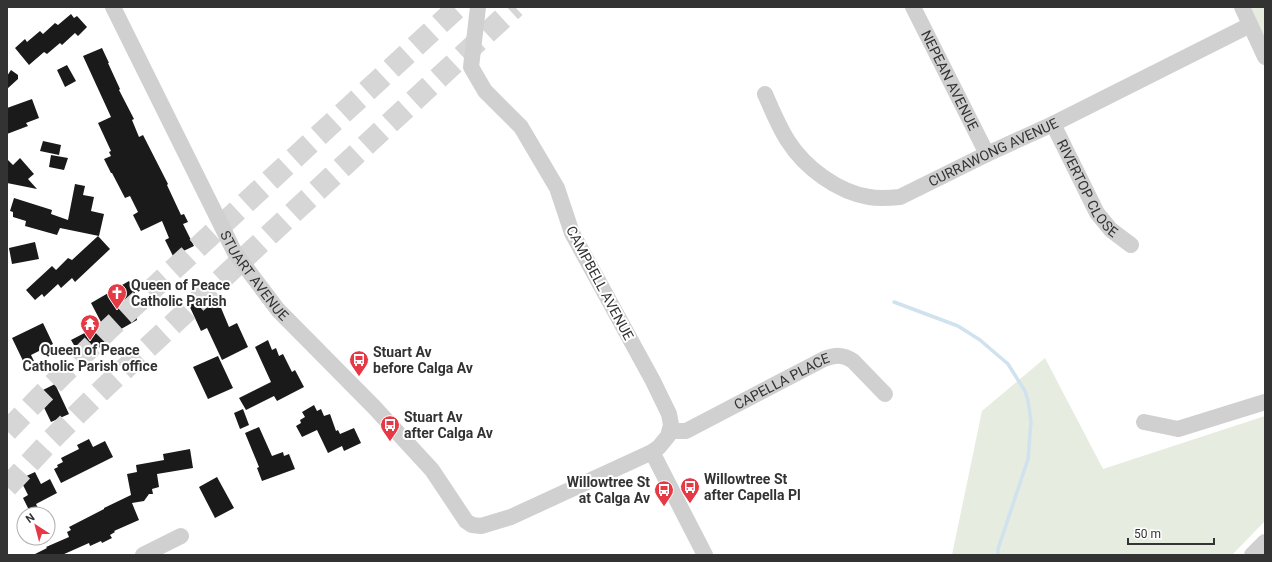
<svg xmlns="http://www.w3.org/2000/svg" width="1272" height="562" font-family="Roboto,sans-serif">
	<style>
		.green { fill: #e6ecdf }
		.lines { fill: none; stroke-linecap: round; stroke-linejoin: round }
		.stream { stroke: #cfe2ee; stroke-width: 3.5 }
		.building { fill: #1a1a1a }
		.highway-tunnel { stroke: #d6d6d6; stroke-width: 22; stroke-dasharray: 22 11; stroke-linecap: butt }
		.minor { stroke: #d0d0d0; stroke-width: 16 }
		.labels { text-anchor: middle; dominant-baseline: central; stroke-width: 4; stroke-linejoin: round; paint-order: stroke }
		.street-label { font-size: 14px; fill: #333; stroke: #fff }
		.poi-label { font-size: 14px; font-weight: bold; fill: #333; stroke: #fff; text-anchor: start }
	</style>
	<rect width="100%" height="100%" fill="#fff"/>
	<path class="green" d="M1247 7H1265V40Z
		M1045 358 1103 469 1265 416V521L1232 555H952L982 411Z"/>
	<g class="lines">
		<path class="stream" d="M894 302 958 326 980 340 1008 364 1025 391 1028 401 1031 421 1028 459 998 549V555"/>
	</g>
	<path class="building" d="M71 14 74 18 77 16 87 27 78 36 75 33 62 45 60 43 47 54 44 52 29 65 15 48 25 39 27 42 40 31 43 34 55 23 58 25Z
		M102 48 109 63H108L120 89 119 90 134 119 132 120 139 137 143 135 168 184 167 185 181 215 184 214 188 222 183 224 194 246 173 256 165 240 169 238 162 221 141 231 133 215 138 212 130 196 125 198 112 173H111L104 159 111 156 109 152 111 151 98 123 111 117 83 56Z
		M67 65 76 81 65 87 57 70Z
		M11 70 18 75V79L7 89V76Z
		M32 99 39 118 26 123 28 126 7 134V108Z
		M43 141 61 145 59 155 40 151Z
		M51 155 68 158 64 170 49 167Z
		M20 158 34 174 28 179 37 189 7 183V159L13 165Z
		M75 184 85 186 83 195 94 197 91 211 104 214 99 236 60 228 57 235 25 226 26 221 13 217V212L10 211 14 198 52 210 51 214 68 220Z
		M98 236 110 249 75 282 72 278 61 288 58 284 44 297 42 294 35 300 26 290 52 266 56 270 68 258 72 260Z
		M35 242 39 259 12 264 9 248Z
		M129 281 143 309 136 312 137 320 107 337 110 342 81 357 71 340 102 324 91 303Z
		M214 291 229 327 237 323 248 347 222 360 207 328 201 331 188 303Z
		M43 323 53 344 31 355 34 361 25 365 12 338Z
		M268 340 272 350 276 348 279 356 283 354 292 372 295 370 304 387 277 401 274 396 246 410 239 398 271 382 255 347Z
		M218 356 233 388 208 399 193 367Z
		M55 384 69 414 51 422 37 393Z
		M314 405 317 411 321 409 324 416 330 414 336 431 338 430 340 434 354 428 361 443 344 451 342 446 328 453 317 430 302 437 296 426 301 423 300 420 305 417 302 412Z
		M243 409 249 425 240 429 234 413Z
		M259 427 272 456 283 452 284 456 289 454 295 469 262 481 257 468 259 467 245 433Z
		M89 439 93 447 105 441 113 457 61 483 54 469 58 467 57 465 63 462 61 458 79 449 77 445Z
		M190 449 193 468 157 474 159 487 152 489 153 494H149L144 501 132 503 139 520 114 531 115 532 110 535 112 538 102 543 101 541 90 546 89 543 62 555H33L47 548 46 547 69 537 67 532 71 530 69 527 104 509V508L131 495 127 474 137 472 136 465 164 460 163 454Z
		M35 472 41 484 50 479 57 493 36 504 38 508 30 512 23 498 28 495 20 479Z
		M217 477 234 508 215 518 199 487Z"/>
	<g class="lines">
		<path class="highway-tunnel" d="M7 431 40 397 109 329 458 7
			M7 487 51 440 104 388 515 7"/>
		<g class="minor">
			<path id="s1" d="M113 7 235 253 278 310 374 407 432 470 466 521 472 525 481 526 511 517 652 452 659 447 668 436 671 425 669 414 653 381 572 233 557 188 521 127 485 91 471 67 478 7"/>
			<path id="s2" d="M913 7 987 154"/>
			<path d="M1242 7 1265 57"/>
			<path id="s3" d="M765 94C772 110 779 127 788 141 805 168 838 192 869 197 880 199 890 198 900 197L987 154 1053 124 1250 25"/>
			<path id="s4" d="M1053 124 1097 213 1111 230 1131 245"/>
			<path d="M1144 422 1178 429 1265 402"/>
			<path id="s5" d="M670 431H686L824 359C835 355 843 354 853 361L885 394"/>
			<path d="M652 452 705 555"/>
			<path d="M143 555 181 536"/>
			<path d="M1252 555 1265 542"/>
		</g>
	</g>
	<defs>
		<symbol id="church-pin" viewBox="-11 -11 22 30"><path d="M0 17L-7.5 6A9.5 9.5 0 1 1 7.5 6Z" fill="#e63946" stroke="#fff"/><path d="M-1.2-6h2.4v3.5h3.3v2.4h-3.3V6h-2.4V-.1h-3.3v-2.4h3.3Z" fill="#fff"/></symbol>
		<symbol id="temple-pin" viewBox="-11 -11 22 30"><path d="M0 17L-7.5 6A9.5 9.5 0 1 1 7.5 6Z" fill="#e63946" stroke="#fff"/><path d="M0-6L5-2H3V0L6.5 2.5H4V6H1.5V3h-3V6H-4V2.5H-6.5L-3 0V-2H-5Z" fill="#fff"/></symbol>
		<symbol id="bus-pin" viewBox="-11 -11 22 30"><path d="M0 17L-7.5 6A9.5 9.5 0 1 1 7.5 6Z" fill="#e63946" stroke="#fff"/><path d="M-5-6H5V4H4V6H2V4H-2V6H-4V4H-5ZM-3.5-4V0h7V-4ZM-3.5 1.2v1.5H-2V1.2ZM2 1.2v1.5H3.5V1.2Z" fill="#fff"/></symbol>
	</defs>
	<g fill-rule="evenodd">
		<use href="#church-pin" x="106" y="282" width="22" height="30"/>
		<use href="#temple-pin" x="79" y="313" width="22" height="30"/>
		<use href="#bus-pin" x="348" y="349" width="22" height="30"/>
		<use href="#bus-pin" x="379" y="414" width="22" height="30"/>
		<use href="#bus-pin" x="679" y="476" width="22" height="30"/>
		<use href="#bus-pin" x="653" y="479" width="22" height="30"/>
	</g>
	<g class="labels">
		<g class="street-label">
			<text stroke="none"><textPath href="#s2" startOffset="82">NEPEAN AVENUE</textPath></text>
			<text stroke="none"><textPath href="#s3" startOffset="288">CURRAWONG AVENUE</textPath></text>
			<text stroke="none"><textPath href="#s4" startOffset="73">RIVERTOP CLOSE</textPath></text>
			<text stroke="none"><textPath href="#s1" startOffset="304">STUART AVENUE</textPath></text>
			<text transform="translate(600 283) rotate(62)">CAMPBELL AVENUE</text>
			<text stroke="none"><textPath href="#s5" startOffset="124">CAPELLA PLACE</textPath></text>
		</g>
		<g class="poi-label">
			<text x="131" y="285">Queen of Peace<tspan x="131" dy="16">Catholic Parish</tspan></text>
			<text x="90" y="350" text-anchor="middle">Queen of Peace<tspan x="90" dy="16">Catholic Parish office</tspan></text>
			<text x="373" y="352">Stuart Av<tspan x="373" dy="16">before Calga Av</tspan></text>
			<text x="404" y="417">Stuart Av<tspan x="404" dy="16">after Calga Av</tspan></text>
			<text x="704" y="479">Willowtree St<tspan x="704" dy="16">after Capella Pl</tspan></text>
			<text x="650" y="482" text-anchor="end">Willowtree St<tspan x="650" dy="16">at Calga Av</tspan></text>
		</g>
	</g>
	<rect width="1272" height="562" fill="none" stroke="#333333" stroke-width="16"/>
	<g transform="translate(36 526) rotate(324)"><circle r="19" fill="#ffffff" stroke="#adadad"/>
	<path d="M0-3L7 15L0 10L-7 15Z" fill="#e63946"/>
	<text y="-6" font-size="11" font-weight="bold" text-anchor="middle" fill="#333333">N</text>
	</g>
	<path d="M1128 538v6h86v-6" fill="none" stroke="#333333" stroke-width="2"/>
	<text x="1134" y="538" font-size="12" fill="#333333" stroke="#ffffff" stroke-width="3" paint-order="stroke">50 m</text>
</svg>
